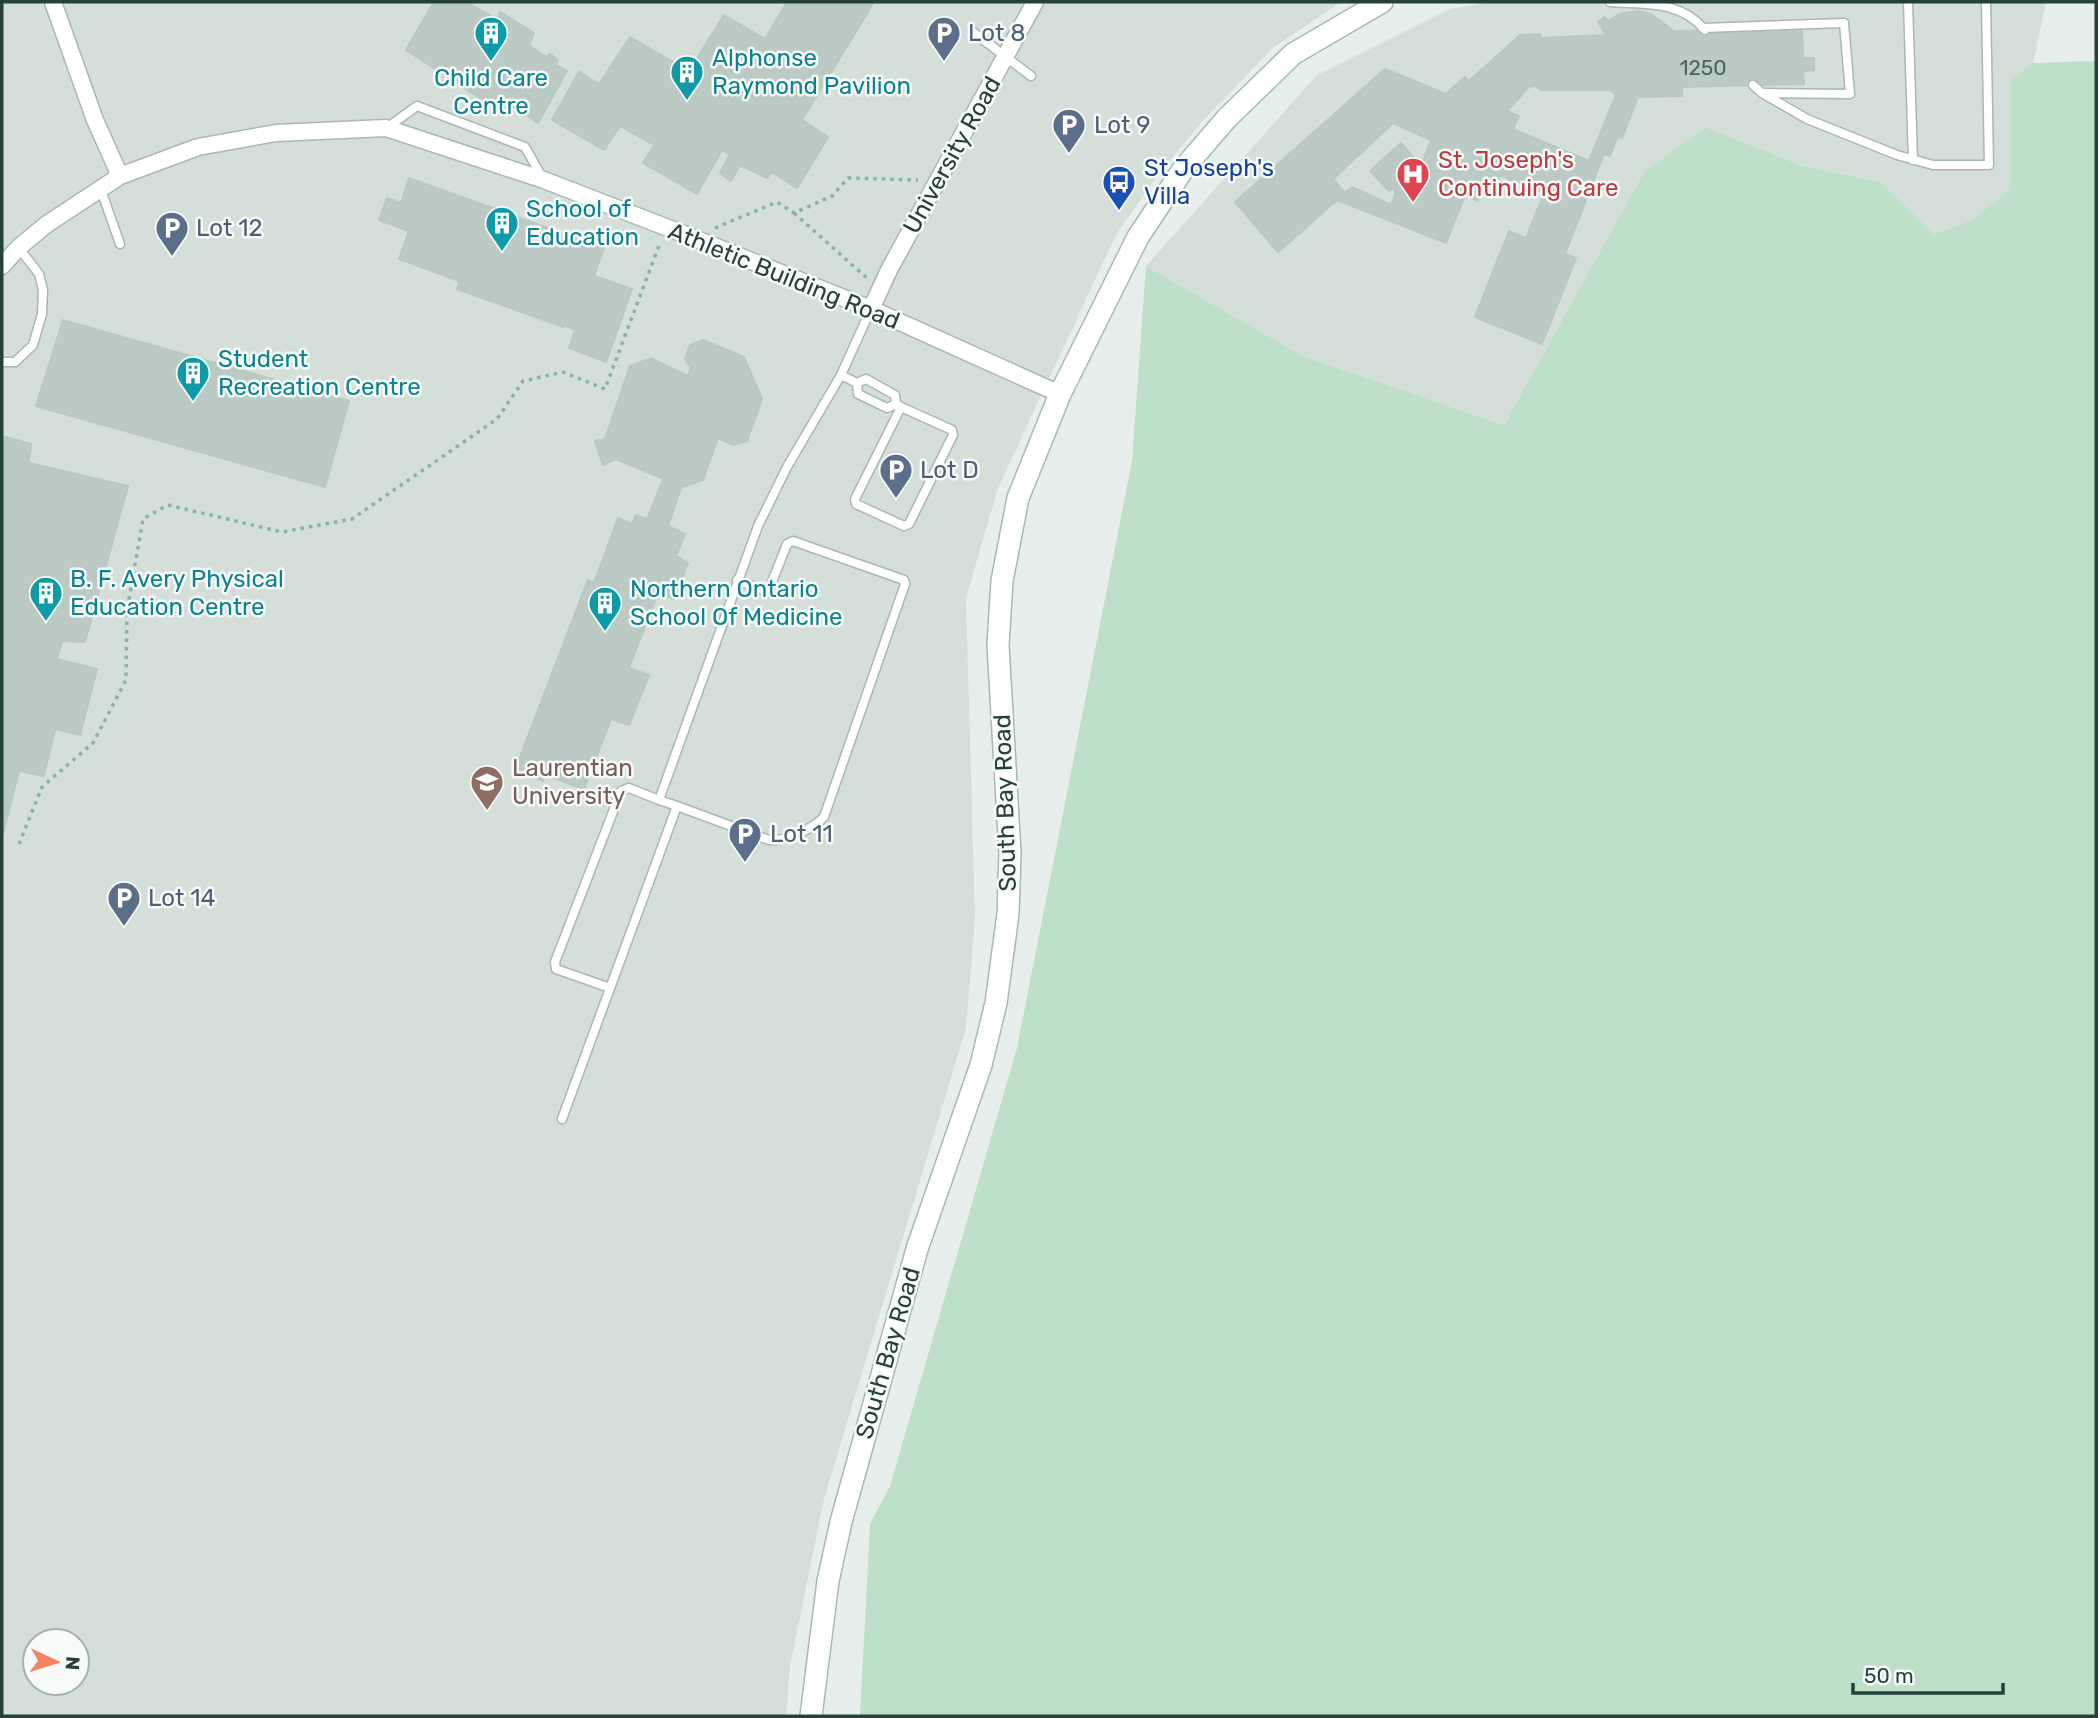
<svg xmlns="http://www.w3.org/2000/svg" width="2098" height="1718" font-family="Rubik,sans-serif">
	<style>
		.built { fill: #d4dfda; fill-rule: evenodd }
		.green { fill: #bfe0c8 }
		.building { fill: #bbcac4; stroke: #b8c9c2; stroke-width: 2; fill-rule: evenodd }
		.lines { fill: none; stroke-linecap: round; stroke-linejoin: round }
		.lane-casing { stroke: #a8b8b2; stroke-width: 11 }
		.street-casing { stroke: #a8b8b2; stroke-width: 19 }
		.secondary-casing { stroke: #a4bbb3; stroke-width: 24 }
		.path { stroke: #86b3a5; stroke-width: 3.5; stroke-dasharray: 3.5 5; stroke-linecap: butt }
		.lane { stroke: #fff; stroke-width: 8 }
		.street { stroke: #fff; stroke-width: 16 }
		.secondary { stroke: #fff; stroke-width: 21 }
		.labels { text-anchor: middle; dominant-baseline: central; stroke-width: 5; stroke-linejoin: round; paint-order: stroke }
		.number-label { font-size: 21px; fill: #4a645c }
		.service-label { font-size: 24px; fill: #4e5e75; stroke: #f7fbf9; text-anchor: start }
		.culture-label { font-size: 24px; fill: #0d838f; stroke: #f7fbf9; text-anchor: start }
		.street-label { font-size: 24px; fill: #24423a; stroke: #f7fbf9 }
		.health-label { font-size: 24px; fill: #be3a42; stroke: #f7fbf9; text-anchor: start }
		.transit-label { font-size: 24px; fill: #164399; stroke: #f7fbf9; text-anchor: start }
		.education-label { font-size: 24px; fill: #785e54; stroke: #f7fbf9; text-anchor: start }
	</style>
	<rect width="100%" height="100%" fill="#e6efeb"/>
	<path class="built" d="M2 2H1341L1273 48 1200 124 1155 179 1116 235 998 488 966 598 975 919 966 1028 824 1499 790 1666 786 1716H2ZM35 1641H77V1683H35Z
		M1492 2H2046L2033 63 2010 79V189L1972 220 1934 234 1881 182 1803 166 1705 127 1644 172 1504 425 1303 356 1146 266 1317 75 1450 9Z"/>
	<path class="green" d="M2096 61V1716H860L870 1524 890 1486 1017 1048 1132 461 1146 266 1303 356 1504 425 1644 172 1705 127 1803 166 1881 182 1934 234 1972 220 2010 189V79L2033 63Z"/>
	<path class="building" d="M434 2H471L470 4 498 20 500 12 534 33 529 45 546 57 550 54 558 60 556 65 567 71 538 123 514 107 506 115 406 50Z
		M787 2H874L802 120 828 137 797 188 772 172 767 178 740 165 731 181 720 173 730 154 722 150 697 194 643 163 654 145 620 126 604 150 552 120 579 72 599 84 630 37 689 71 724 15 765 39Z
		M1637 11 1651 14 1674 31 1802 28 1803 58H1814V70L1803 71 1804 84 1682 87V96L1638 97 1622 138 1618 136 1610 156 1604 154 1565 254 1576 258 1542 344 1475 317 1509 231 1526 238 1544 193 1500 175 1496 184 1486 180 1478 201 1465 195 1446 243 1337 200 1278 252 1235 202 1385 69 1446 94 1465 77 1469 81 1520 35 1540 34V38L1606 35 1598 22 1605 17 1608 21 1619 14ZM1535 86 1541 90H1611L1616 95 1589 161 1513 129 1519 116 1507 111 1529 87ZM1393 123 1431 140 1422 163 1416 160 1401 143 1370 171 1389 191 1392 188 1396 193 1391 205 1352 187 1345 193 1333 179Z
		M409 178 604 248 581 313 570 308 563 327 457 289 459 281 399 259 409 231 379 220 387 198 401 203Z
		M595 276 632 289 606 362 569 348 575 330 564 325 570 308 581 313Z
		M63 320 349 401 325 487 36 406Z
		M703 340 744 357 762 399 747 441 733 445 718 438 703 480 683 487 616 459 603 465 595 441 605 439 630 366 651 358 688 376 691 368 685 359 690 345Z
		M2 436 31 444 29 463 128 486 85 642 62 641 57 659 97 669 80 735 55 729 44 776 19 771 3 834Z
		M663 480 681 488 668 526 685 534 676 556 688 563 674 599 658 593 629 668 649 675 629 725 611 719 584 789 545 775 543 781 515 770 588 580 594 583 618 518 632 524 636 515 647 519Z"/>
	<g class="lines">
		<defs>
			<path id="lane" d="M1610 2C1646 5 1680 0 1705 30
				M1908 2 1913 160
				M1703 28 1844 23 1850 94 1765 93
				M973 32 1031 76
				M1753 85 1762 93 1807 119 1897 155 1933 165H1989L1986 2
				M388 127 417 106 525 147 542 177
				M101 190 120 244
				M2 362H15L33 345 42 314 43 290 39 274 19 248
				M841 375 857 383 866 379 895 395 896 404
				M857 383 858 394 887 408 896 404 901 407 952 430 953 435 909 524 904 526 856 504 855 499 901 407
				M677 806 769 840C784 842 813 829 824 817L905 584 904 580 793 541 787 544 768 592 737 580
				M610 988 556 969 555 962 621 791 629 788 659 800
				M562 1119 677 806 659 800 758 526 787 467 841 375 871 309"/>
			<path id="street" d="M53 2 95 120 120 176
				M2 266 18 248 47 224 120 176 198 147 276 133 386 128 544 180 694 238 871 309 1060 394
				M871 309 889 270 1035 2"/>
			<path id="secondary" d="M811 1716 828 1581 841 1522 917 1249 981 1065 996 1003 1008 914 1010 853 998 645 1002 581 1018 498 1060 394 1138 237 1184 168 1227 118 1293 54 1382 2"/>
		</defs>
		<use href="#lane" class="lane-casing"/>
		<use href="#street" class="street-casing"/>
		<use href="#secondary" class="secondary-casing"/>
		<path class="path" d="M794 213 868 279
			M715 228 777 202 794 213 832 196 848 178 918 180
			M19 844 42 787 93 743 126 680 127 611 143 519 168 505 282 532 352 519 497 419 523 381 563 372 605 389 660 243"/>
		<use href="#lane" class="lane"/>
		<use href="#street" class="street"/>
		<use href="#secondary" class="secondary"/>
	</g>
	<defs>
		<symbol id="building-pin" viewBox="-11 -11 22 30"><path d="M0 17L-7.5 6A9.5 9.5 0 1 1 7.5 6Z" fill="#0f9aa8" stroke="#f7fbf9"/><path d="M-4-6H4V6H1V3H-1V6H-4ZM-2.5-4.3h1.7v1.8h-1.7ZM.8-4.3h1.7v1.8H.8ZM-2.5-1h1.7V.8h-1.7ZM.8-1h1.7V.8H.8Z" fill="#fff"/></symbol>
		<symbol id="parking-pin" viewBox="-11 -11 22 30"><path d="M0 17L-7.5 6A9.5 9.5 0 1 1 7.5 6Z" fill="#5c6f8a" stroke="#f7fbf9"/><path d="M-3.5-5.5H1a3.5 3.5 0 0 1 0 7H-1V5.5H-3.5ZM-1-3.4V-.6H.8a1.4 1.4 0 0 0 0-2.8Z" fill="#fff"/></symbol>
		<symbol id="hospital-pin" viewBox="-11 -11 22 30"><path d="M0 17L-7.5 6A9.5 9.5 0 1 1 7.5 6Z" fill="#e0444e" stroke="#f7fbf9"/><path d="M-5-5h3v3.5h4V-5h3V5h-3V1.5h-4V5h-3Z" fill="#fff"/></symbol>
		<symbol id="bus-pin" viewBox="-11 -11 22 30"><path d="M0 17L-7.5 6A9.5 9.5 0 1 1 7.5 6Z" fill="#1a4fb4" stroke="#f7fbf9"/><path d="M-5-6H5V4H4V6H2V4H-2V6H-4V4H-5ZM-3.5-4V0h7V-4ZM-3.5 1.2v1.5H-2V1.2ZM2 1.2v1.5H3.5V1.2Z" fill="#fff"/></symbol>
		<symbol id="university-pin" viewBox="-11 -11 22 30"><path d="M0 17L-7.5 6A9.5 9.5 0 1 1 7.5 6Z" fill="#8d6e63" stroke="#f7fbf9"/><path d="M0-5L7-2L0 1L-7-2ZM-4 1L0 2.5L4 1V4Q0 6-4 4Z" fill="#fff"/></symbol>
	</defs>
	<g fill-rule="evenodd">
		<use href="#building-pin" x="472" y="14" width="38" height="52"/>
		<use href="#parking-pin" x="925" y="14" width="38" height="52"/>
		<use href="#building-pin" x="668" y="53" width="38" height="52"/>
		<use href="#parking-pin" x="1050" y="106" width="38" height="52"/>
		<use href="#hospital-pin" x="1394" y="155" width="38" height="52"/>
		<use href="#bus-pin" x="1100" y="163" width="38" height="52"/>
		<use href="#building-pin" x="483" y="204" width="38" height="52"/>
		<use href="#parking-pin" x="153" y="209" width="38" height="52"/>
		<use href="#building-pin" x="174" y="354" width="38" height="52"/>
		<use href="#parking-pin" x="877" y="451" width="38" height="52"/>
		<use href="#building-pin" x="27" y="574" width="38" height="52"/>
		<use href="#building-pin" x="586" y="584" width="38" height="52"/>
		<use href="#university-pin" x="468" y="763" width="38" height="52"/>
		<use href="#parking-pin" x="726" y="815" width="38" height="52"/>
		<use href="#parking-pin" x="105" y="879" width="38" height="52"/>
	</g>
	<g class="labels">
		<g class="number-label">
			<text x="1703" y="67">1250</text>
		</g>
		<g class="service-label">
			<text x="968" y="33">Lot 8</text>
			<text x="1094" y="125">Lot 9</text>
			<text x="196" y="228">Lot 12</text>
			<text x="920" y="470">Lot D</text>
			<text x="770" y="834">Lot 11</text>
			<text x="148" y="898">Lot 14</text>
		</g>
		<g class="culture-label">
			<text x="712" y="58">Alphonse<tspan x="712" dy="28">Raymond Pavilion</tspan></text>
			<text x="491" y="78" text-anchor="middle">Child Care<tspan x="491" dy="28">Centre</tspan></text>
			<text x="526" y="209">School of<tspan x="526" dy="28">Education</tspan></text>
			<text x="218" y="359">Student<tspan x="218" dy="28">Recreation Centre</tspan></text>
			<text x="70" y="579">B. F. Avery Physical<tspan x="70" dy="28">Education Centre</tspan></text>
			<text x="630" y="589">Northern Ontario<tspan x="630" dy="28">School Of Medicine</tspan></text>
		</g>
		<g class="street-label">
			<text transform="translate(952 155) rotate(-61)">University Road</text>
			<text transform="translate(784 276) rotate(22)">Athletic Building Road</text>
			<text transform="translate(1005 803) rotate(-92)">South Bay Road</text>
			<text transform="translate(888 1353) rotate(-74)">South Bay Road</text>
		</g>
		<g class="health-label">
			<text x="1438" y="160">St. Joseph's<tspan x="1438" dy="28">Continuing Care</tspan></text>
		</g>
		<g class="transit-label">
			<text x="1144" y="168">St Joseph's<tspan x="1144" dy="28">Villa</tspan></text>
		</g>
		<g class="education-label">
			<text x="512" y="768">Laurentian<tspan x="512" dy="28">University</tspan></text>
		</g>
	</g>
	<rect width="2098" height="1718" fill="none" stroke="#24423a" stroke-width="7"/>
	<g transform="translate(56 1662) rotate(94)"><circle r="33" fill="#f7fbf9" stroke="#a3b1ad" stroke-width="2"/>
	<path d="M0-5L12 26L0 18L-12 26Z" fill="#f4845f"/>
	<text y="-10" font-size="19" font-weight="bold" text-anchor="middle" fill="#24423a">N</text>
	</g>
	<path d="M1853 1683v10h150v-10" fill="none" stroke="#24423a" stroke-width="3.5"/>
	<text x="1864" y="1683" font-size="21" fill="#24423a" stroke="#f7fbf9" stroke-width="5" paint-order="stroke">50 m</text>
</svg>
